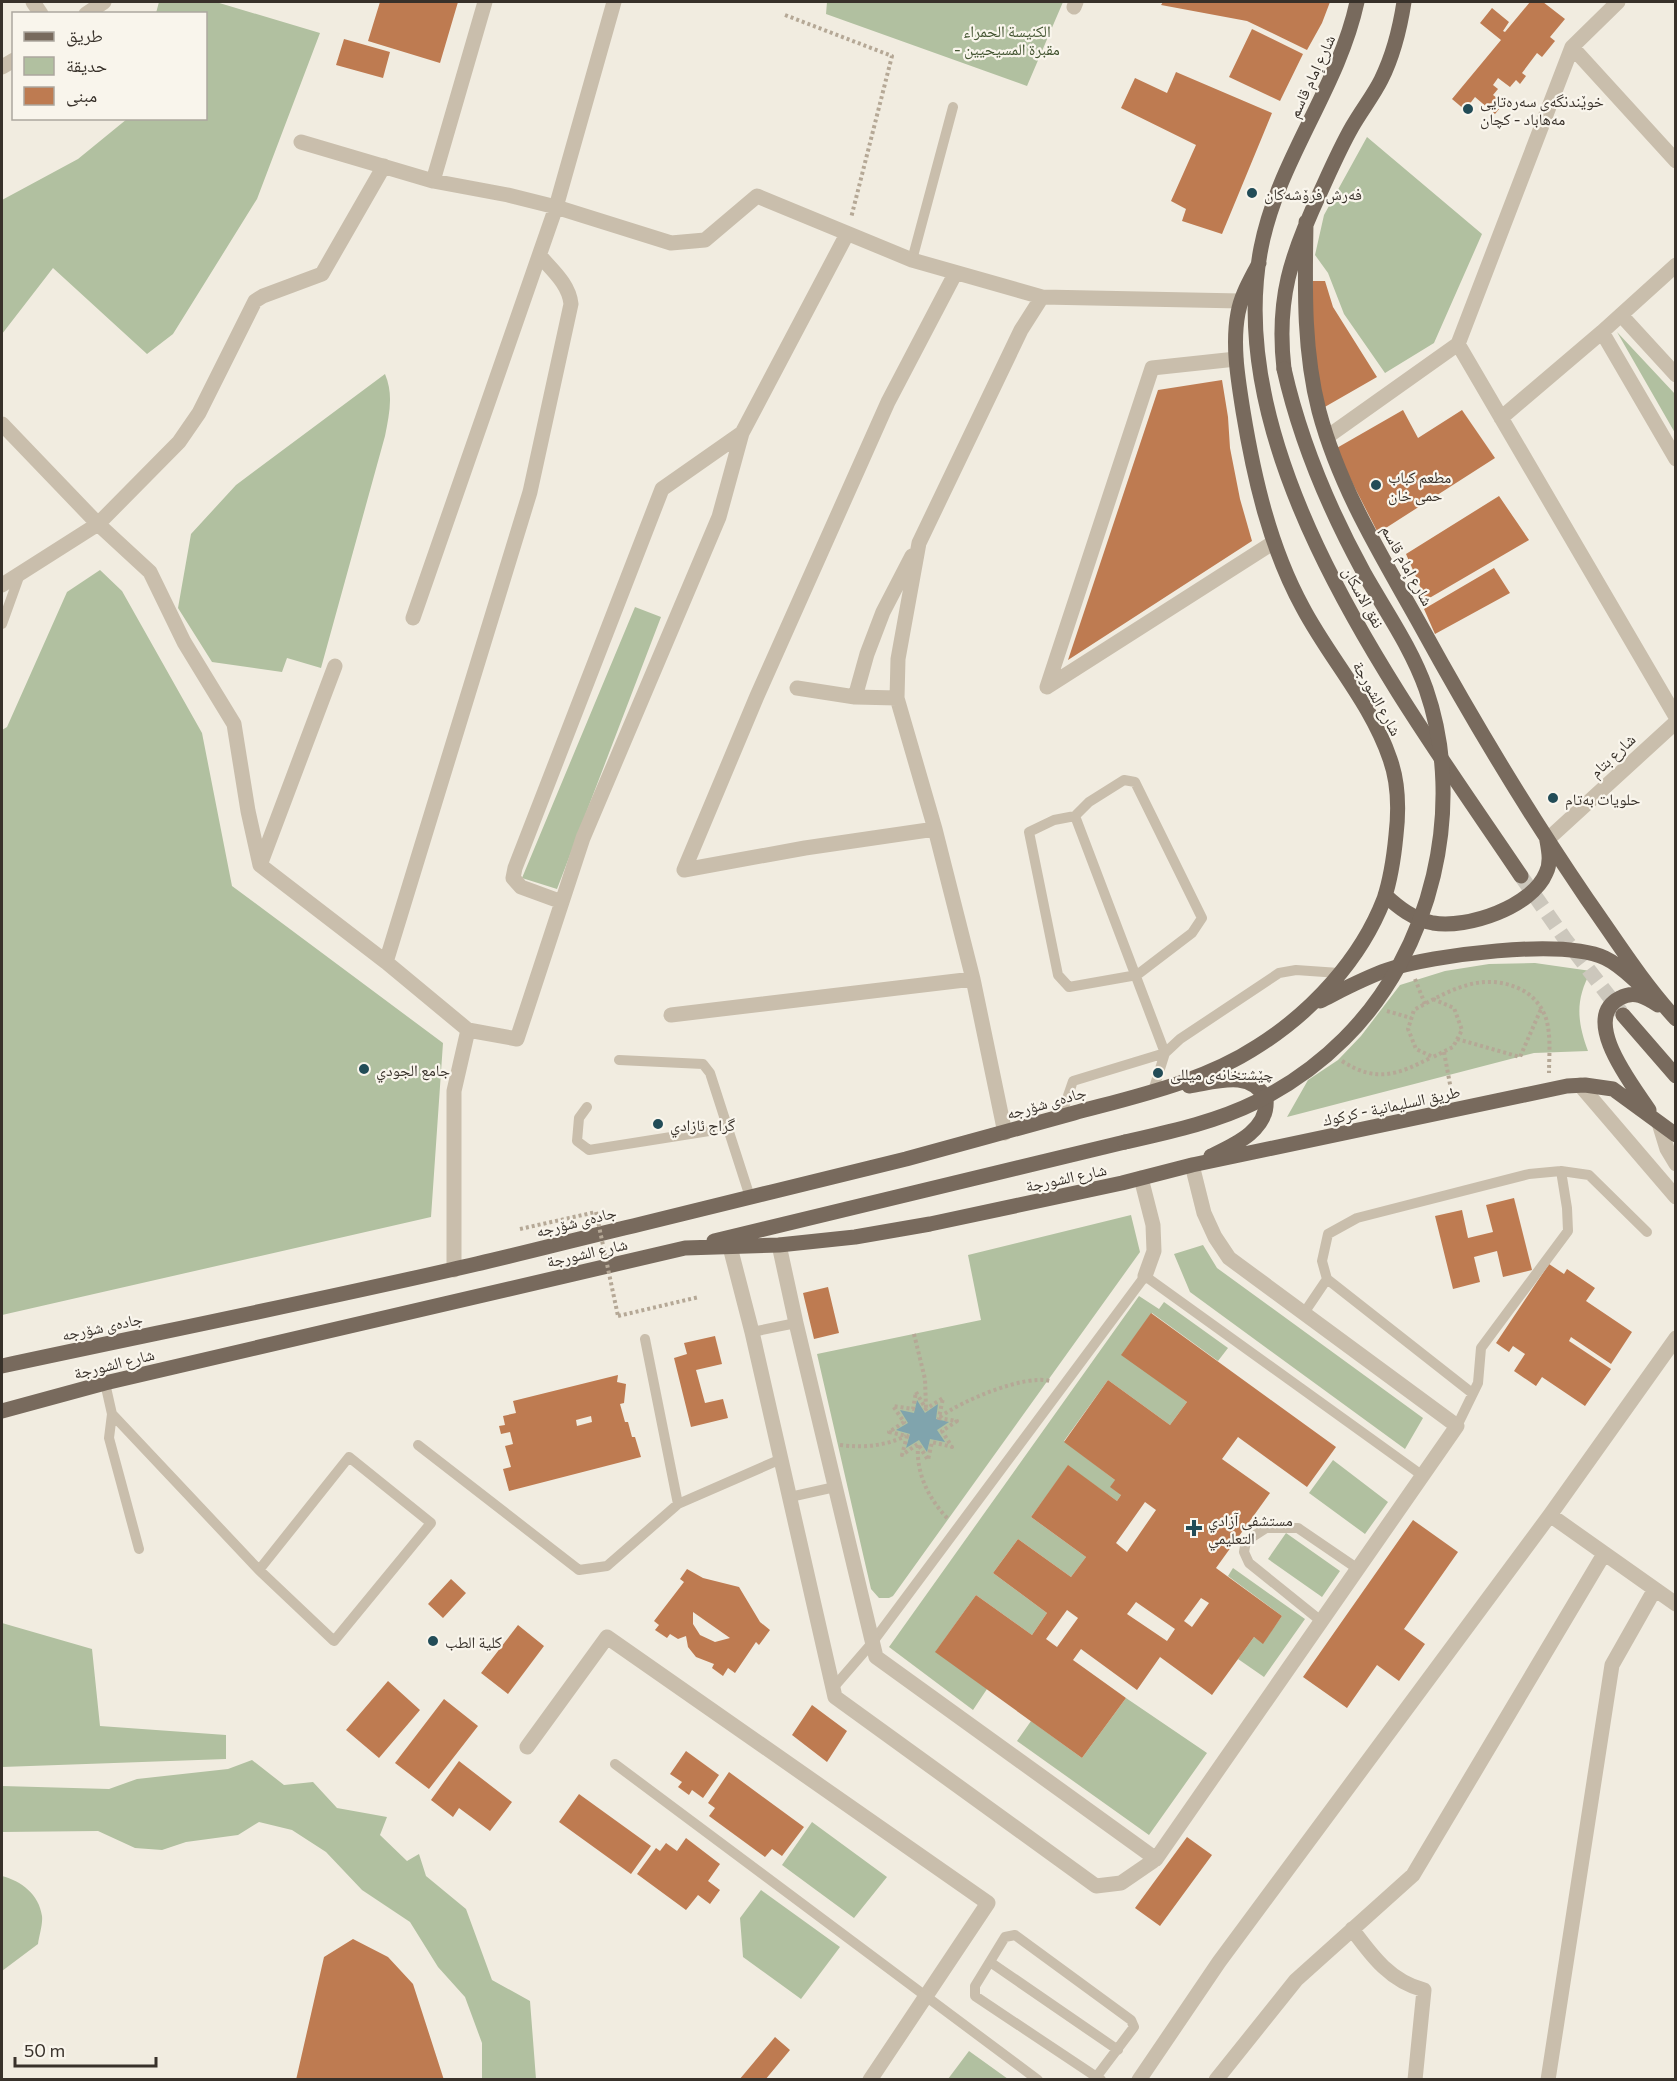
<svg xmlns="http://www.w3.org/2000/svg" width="1677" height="2081" font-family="Commissioner,'Noto Naskh Arabic',sans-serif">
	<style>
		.green { fill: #b1c0a0 }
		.water { fill: #80a4ad }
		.building { fill: #be7b51; fill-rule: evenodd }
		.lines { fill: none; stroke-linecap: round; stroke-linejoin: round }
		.primary-tunnel { stroke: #ccc7bc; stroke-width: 15; stroke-dasharray: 15 8; stroke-linecap: butt }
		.path { stroke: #b5a896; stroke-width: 4; stroke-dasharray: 3 3; stroke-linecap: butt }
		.lane { stroke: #c9beac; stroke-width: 10 }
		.street { stroke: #c9beac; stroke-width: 15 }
		.primary { stroke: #786a5d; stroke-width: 15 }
		.path-bridge { stroke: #b5a896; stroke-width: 4; stroke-dasharray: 3 3; stroke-linecap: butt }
		.primary-bridge { stroke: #786a5d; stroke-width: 15 }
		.poi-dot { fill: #224c57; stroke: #f9f5ec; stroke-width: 2 }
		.labels { text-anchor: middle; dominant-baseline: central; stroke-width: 4.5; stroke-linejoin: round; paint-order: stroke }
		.park-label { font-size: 16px; fill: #425430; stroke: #f9f5ec }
		.street-label { font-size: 16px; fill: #38312a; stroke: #f9f5ec }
		.poi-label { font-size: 16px; fill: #38312a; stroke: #f9f5ec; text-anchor: start }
	</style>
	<rect width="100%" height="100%" fill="#f1ece0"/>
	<path class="green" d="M159 2H216L320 33 257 199 173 334 147 354 53 268 2 334V200L78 159 127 119 206 118V14L156 13Z
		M827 2H1063L1027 86 826 14Z
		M1367 137 1482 234 1434 343 1385 373 1344 314 1328 273 1315 255 1324 215Z
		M1617 332 1675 394V433Z
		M385 374C394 395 389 415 385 436L321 668 287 658 282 672 212 662 178 608 191 534 236 485Z
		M100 570 122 591 202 733 232 886 443 1043 431 1217 2 1315V730L7 727 67 592Z
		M635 607 661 617 557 889 522 878Z
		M1535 963 1591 971C1575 1000 1577 1021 1588 1051L1534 1053 1287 1117 1308 1080 1338 1060 1361 1036 1400 985 1445 971 1489 964Z
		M1131 1215 1140 1252 893 1596 889 1598H879L871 1589 817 1354 981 1320 968 1255Z
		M1203 1245 1217 1268 1423 1418 1405 1449 1190 1292 1174 1254Z
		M1139 1296 1159 1309 1164 1302 1228 1348 1218 1361 1152 1313 1122 1354 1187 1402 1170 1425 1108 1380 1064 1441 1115 1480 1121 1495 1117 1501 1068 1466 1031 1517 1086 1557 1071 1577 1018 1539 993 1573 1047 1613 1032 1635 976 1595 936 1651 987 1689 973 1710 889 1647Z
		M1333 1460 1388 1502 1365 1534 1309 1493Z
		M1286 1533 1340 1571 1322 1597 1268 1559Z
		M1233 1568 1305 1619 1264 1677 1238 1659 1254 1637 1263 1643 1282 1616 1228 1576Z
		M2 1623 92 1649 100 1726 226 1735V1759L2 1767Z
		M1126 1698 1207 1753 1149 1835 1017 1741 1031 1721 1082 1758Z
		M252 1760 284 1785 313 1782 337 1808 387 1817 380 1835 407 1861 419 1854 426 1876 466 1909 492 1980 530 2001 536 2079H482V2043L465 1997 438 1967 410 1922 362 1890 326 1852 292 1830 259 1822 238 1835 186 1842 162 1850 135 1848 98 1831 2 1832V1786L109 1789 137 1779 228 1769Z
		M812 1822 887 1877 854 1918 782 1865Z
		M2 1876C21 1881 39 1894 42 1916 43 1924 39 1936 38 1944L2 1971Z
		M761 1890 840 1947 801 1999 743 1957 740 1918Z
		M969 2051 1008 2079H948Z"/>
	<path class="water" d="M917 1400 925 1413 938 1404 936 1419 949 1422 937 1430 945 1442 930 1439 927 1452 919 1440 906 1448 910 1434 896 1430 908 1423 900 1410 914 1413Z"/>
	<path class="building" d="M380 2H458L440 63 368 41Z
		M1163 2H1330L1322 23 1307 50 1247 21 1161 5Z
		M1530 2H1543L1565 19 1550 37 1555 41 1542 57 1537 53 1522 73 1526 76 1520 84 1516 80 1510 87 1498 78 1493 85 1498 89 1493 95 1504 103 1495 114 1475 97 1465 110 1452 99 1501 40 1480 23 1492 8 1509 22 1503 31 1505 32Z
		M1252 29 1303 54 1280 101 1229 77Z
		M344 39 390 52 383 78 336 65Z
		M1176 72 1272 113 1222 234 1182 221 1186 209 1171 201 1196 145 1121 108 1135 78 1167 93Z
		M1313 281H1325L1333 307 1377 377 1323 408 1313 346Z
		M1222 380 1228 417 1230 448 1240 499 1252 541 1068 660 1158 390Z
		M1403 410 1418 438 1462 410 1495 458 1378 533 1335 449Z
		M1499 496 1529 540 1426 600 1406 554Z
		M1494 568 1510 593 1435 634 1424 609Z
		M1514 1198 1532 1270 1503 1277 1497 1251 1474 1257 1480 1282 1453 1289 1435 1216 1462 1210 1468 1238 1493 1232 1486 1205Z
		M1549 1264 1564 1274 1567 1269 1595 1288 1586 1301 1632 1332 1611 1364 1571 1337 1569 1341 1611 1369 1585 1406 1542 1377 1536 1386 1514 1371 1525 1354 1513 1346 1509 1352 1496 1343Z
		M828 1287 839 1333 814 1339 803 1293Z
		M1151 1313 1336 1447 1307 1487 1238 1437 1222 1459 1270 1493 1216 1568 1282 1616 1263 1644 1254 1637 1212 1695 1160 1657 1137 1690 1081 1649 1073 1660 1126 1698 1082 1758 935 1652 976 1595 1032 1635 1047 1613 993 1573 1018 1539 1071 1577 1086 1557 1031 1517 1068 1465 1117 1501 1121 1495 1110 1487 1115 1480 1064 1442 1108 1380 1170 1425 1187 1402 1121 1355ZM1145 1502 1156 1510 1127 1552 1116 1543ZM1201 1598 1209 1603 1192 1627 1184 1621ZM1136 1602 1175 1629 1167 1641 1127 1614ZM1067 1610 1078 1618 1057 1647 1046 1639Z
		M715 1336 722 1364 696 1370 705 1403 723 1399 728 1418 691 1427 674 1358 687 1354 684 1343Z
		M618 1375 617 1382 626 1384 624 1403 620 1404 625 1422H628L632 1437H635L641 1457 509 1491 503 1469 511 1467 505 1446 513 1444 510 1432 501 1434 499 1426 505 1425 503 1416 516 1413 513 1401ZM591 1416 592 1422 577 1426 576 1420Z
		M1413 1520 1458 1552 1404 1629 1425 1644 1399 1681 1377 1665 1347 1708 1303 1677Z
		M687 1569 703 1578 739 1587 760 1622 770 1630 759 1645 756 1642 735 1673 728 1668 723 1676 712 1668 714 1664 696 1657 688 1647 686 1636 678 1639 670 1634 667 1638 655 1630 659 1625 654 1621 684 1582 680 1579ZM693 1612 730 1638 715 1642 700 1635 693 1624Z
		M451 1579 466 1593 443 1618 428 1604Z
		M518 1625 544 1646 508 1694 481 1673Z
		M388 1681 420 1710 379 1758 346 1730Z
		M444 1699 478 1726 429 1789 395 1763Z
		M812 1705 847 1731 827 1762 792 1735Z
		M686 1751 719 1775 703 1798 692 1790 689 1795 678 1787 682 1782 670 1774Z
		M459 1761 512 1802 490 1831 459 1808 453 1817 431 1800Z
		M729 1772 804 1827 782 1856 772 1849 765 1857 709 1816 715 1808 708 1803Z
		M579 1794 651 1846 631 1874 559 1822Z
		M1187 1837 1212 1855 1160 1926 1135 1908Z
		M686 1838 720 1864 708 1881 720 1890 710 1904 698 1895 686 1910 637 1874 656 1848 660 1851 666 1843 677 1851Z
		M353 1939 388 1957 413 1984 444 2080H296L324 1957Z
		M775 2037 790 2050 765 2080H739Z"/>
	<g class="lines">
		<path class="primary-tunnel" d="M1521 876 1565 939 1621 1012"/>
		<path class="path" d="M785 15 892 56 851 218
			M1415 979 1425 1004
			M1433 999 1454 1008 1462 1030 1453 1047 1433 1057 1416 1049 1408 1029 1414 1010C1448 991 1483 970 1522 990 1534 996 1544 1009 1547 1022 1551 1039 1549 1057 1549 1073
			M1387 1011 1411 1018
			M1457 1039 1520 1057 1541 1009
			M1444 1052 1452 1095
			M1342 1061C1376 1083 1398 1075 1432 1057
			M520 1229 596 1212
			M618 1316 699 1297
			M914 1334 925 1379 926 1408
			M916 1392 926 1409 943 1398 939 1418 957 1421 942 1431 952 1447 932 1442 928 1460 918 1444 902 1455 907 1436 889 1432 904 1422 893 1406 913 1409Z
			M940 1417C961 1401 1025 1374 1050 1381
			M840 1445C864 1448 884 1446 906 1436
			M918 1445C916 1473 928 1498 948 1519"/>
		<path class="lane" d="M912 260 953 107
			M2 624 20 574
			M619 1060 703 1064 710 1073 750 1197
			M1153 1091 1165 1053 1180 1039 1279 973 1296 970 1339 973
			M587 1107 579 1118 577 1141 589 1150 728 1128
			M1061 1116 1073 1081 1165 1053 1075 816 1089 802 1124 780 1135 782 1202 918 1192 933 1137 975 1069 987 1058 975 1029 832 1054 820 1075 816
			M1327 1279 1472 1393
			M1304 1313 1327 1279 1322 1261 1328 1234 1357 1218 1529 1174 1561 1171 1589 1175 1647 1232
			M752 1332 796 1323
			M645 1339 678 1504
			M105 1383 112 1414 259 1570 349 1457 431 1523 334 1641 259 1570
			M112 1414 109 1438 139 1549
			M1457 1426 1478 1383 1481 1348 1568 1231 1567 1208 1561 1171
			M418 1445 579 1570 607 1566 678 1504 781 1459
			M790 1497 835 1487
			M1321 1621 1249 1563 1244 1552 1246 1541 1266 1528H1298L1358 1569
			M833 1688 872 1643 1145 1276 1423 1476
			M615 1764 1038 2080
			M990 1962 1118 2050
			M1097 2076 1134 2027 1131 2020 1015 1935 1005 1937 975 1986V1996L1101 2080"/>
		<path class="street" d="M33 2 41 14
			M1074 7 1076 2
			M86 14 104 2
			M1572 47 1676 161
			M2 67 14 60
			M301 142 433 181 508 195 556 207 671 243 705 240 757 196 912 260 1042 297 1241 301
			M433 181 485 2
			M1621 315 1676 375
			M1602 332 1676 459
			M1458 344 1676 717
			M1501 418 1602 332 1676 265
			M2 424 98 524 150 572 184 642 234 724 248 811 260 865 386 962 468 1030 517 1039 583 838 719 517 742 433 847 234
			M1327 437 1458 344 1572 47 1618 2
			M2 585 98 524 179 442 199 413 255 301 263 296 322 274 384 166
			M413 618 556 207 614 2
			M1047 687 1152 368 1236 359
			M1047 687 1274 542
			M797 688 855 697 897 698
			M855 697 867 654 883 612 912 556
			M1547 840 1676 722
			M260 865 335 666
			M684 870 757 696 888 402 955 274
			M684 870 805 848 935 829
			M562 902 521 887 513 878 515 868 662 489 742 433
			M386 962 530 492 571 304C569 284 552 270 540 256
			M671 1015 973 979
			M1580 1085 1676 1197
			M1659 1123 1667 1149 1676 1164
			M1005 1133 973 979 935 829 897 698 898 659 919 543 1021 330 1042 297
			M1141 1178 1153 1225 1154 1251 1145 1276
			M779 1245 796 1323 876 1657 1156 1859
			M730 1247 752 1332 835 1697 1096 1886 1121 1883 1156 1859 1457 1426 1229 1258 1215 1237 1204 1213 1192 1165
			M454 1270V1091L468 1030
			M1550 1515 1676 1604
			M527 1747 607 1637 988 1903 870 2080
			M1352 1929C1372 1956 1390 1981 1424 1990L1415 2080
			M1139 2080 1219 1962 1550 1515 1676 1338
			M1216 2080 1296 1980 1413 1875 1604 1554
			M1548 2080 1612 1665 1655 1589"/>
		<path class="primary" d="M1357 2C1338 89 1278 160 1261 248 1219 461 1409 709 1521 876
			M1306 222C1305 286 1303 349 1319 411 1340 490 1383 558 1422 628 1473 721 1527 811 1587 899 1616 940 1642 982 1676 1019
			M1284 369C1276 299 1291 255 1320 193 1330 171 1340 148 1352 127 1361 111 1373 96 1381 80 1393 56 1400 28 1404 2
			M1385 895C1399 908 1413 919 1433 923 1467 929 1532 907 1546 873 1551 863 1549 852 1547 841
			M1320 1001C1342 990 1364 978 1387 970 1433 955 1562 938 1605 958 1618 964 1628 974 1638 983
			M1623 1015 1676 1076
			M1189 1086C1216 1082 1251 1069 1266 1099 1269 1130 1234 1145 1211 1156
			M1649 1110C1634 1087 1579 1019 1620 998 1634 990 1646 997 1658 1005
			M714 1241 1125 1142
			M2 1366C151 1334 301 1304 450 1270 514 1256 577 1239 641 1224 729 1202 818 1181 906 1159 962 1144 1018 1128 1074 1113 1137 1096 1203 1082 1258 1046 1312 1012 1361 959 1384 899 1391 878 1394 856 1396 835 1399 809 1399 784 1390 759 1371 703 1330 659 1303 608 1270 548 1254 478 1243 411 1238 379 1232 345 1238 313 1241 295 1251 279 1259 263
			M2 1411 105 1383 685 1248 779 1245 855 1237 930 1224 1122 1183 1192 1165 1567 1086 1585 1085 1613 1089 1676 1135"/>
		<path class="path-bridge" d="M596 1212 618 1316"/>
		<path class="primary-bridge" d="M1125 1142C1169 1132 1216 1122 1256 1102 1288 1086 1319 1064 1344 1039 1432 952 1467 807 1426 689 1411 647 1386 612 1364 573 1329 509 1300 440 1284 369"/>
	</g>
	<g class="poi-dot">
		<circle cx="1468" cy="109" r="6"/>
		<circle cx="1252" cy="193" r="6"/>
		<circle cx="1376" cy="485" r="6"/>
		<circle cx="1553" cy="798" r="6"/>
		<circle cx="364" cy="1069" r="6"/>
		<circle cx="1158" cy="1073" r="6"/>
		<circle cx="658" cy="1124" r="6"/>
		<path d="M1191 1519h6v6h6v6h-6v6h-6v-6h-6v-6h6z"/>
		<circle cx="433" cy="1641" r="6"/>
	</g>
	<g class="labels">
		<g class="park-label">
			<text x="1007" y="30">الكنيسة الحمراء<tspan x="1007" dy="18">- مقبرة المسيحيين</tspan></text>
		</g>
		<g class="street-label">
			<text transform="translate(1311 76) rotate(-65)">شارع إمام قاسم</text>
			<text transform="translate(1408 565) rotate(61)">شارع إمام قاسم</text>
			<text transform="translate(1364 597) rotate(61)">نفق الاسكان</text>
			<text transform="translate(1378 698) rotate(61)">شارع الشورجة</text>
			<text transform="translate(1612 755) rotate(-43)">شارع بتام</text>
			<text transform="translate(1046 1102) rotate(-16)">جادەی شۆرجە</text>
			<text transform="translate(1391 1105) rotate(-12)">طريق السليمانية - كركوك</text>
			<text transform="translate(1066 1177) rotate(-12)">شارع الشورجة</text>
			<text transform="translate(576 1221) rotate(-14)">جادەی شۆرجە</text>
			<text transform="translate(587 1252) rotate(-13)">شارع الشورجة</text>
			<text transform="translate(102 1326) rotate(-12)">جادەی شۆرجە</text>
			<text transform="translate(114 1363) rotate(-14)">شارع الشورجة</text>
		</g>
		<g class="poi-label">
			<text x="1480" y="100">خوێندنگەی سەرەتایی<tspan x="1480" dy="18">مەهاباد - کچان</tspan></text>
			<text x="1264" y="193">فەرش فرۆشەکان</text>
			<text x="1388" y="476">مطعم كباب<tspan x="1388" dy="18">حمى خان</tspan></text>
			<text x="1565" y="798">حلویات بەتام</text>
			<text x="376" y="1069">جامع الجودي</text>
			<text x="1170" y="1073">چێشتخانەی میللی</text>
			<text x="670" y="1124">گراج ئازادي</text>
			<text x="1208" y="1519">مستشفى آزادي<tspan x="1208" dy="18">التعليمي</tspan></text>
			<text x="445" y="1641">كلية الطب</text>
		</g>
	</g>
	<rect width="1677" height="2081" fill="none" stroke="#38312a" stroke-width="6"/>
	<rect x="12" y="12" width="195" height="108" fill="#f9f5ec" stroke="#aca79e" stroke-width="1.5"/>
	<rect x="24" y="32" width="30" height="9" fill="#786a5d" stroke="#aca79e" stroke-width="1.5"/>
	<text x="66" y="42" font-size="18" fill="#38312a">طريق</text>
	<rect x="24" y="57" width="30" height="18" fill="#b1c0a0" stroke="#aca79e" stroke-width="1.5"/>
	<text x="66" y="72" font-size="18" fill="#38312a">حديقة</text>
	<rect x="24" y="87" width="30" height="18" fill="#be7b51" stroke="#aca79e" stroke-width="1.5"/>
	<text x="66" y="102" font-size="18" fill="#38312a">مبنى</text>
	<path d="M15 2057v9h141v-9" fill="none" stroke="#38312a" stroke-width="3"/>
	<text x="24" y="2057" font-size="18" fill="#38312a" stroke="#f9f5ec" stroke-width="4.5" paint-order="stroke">50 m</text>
</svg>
